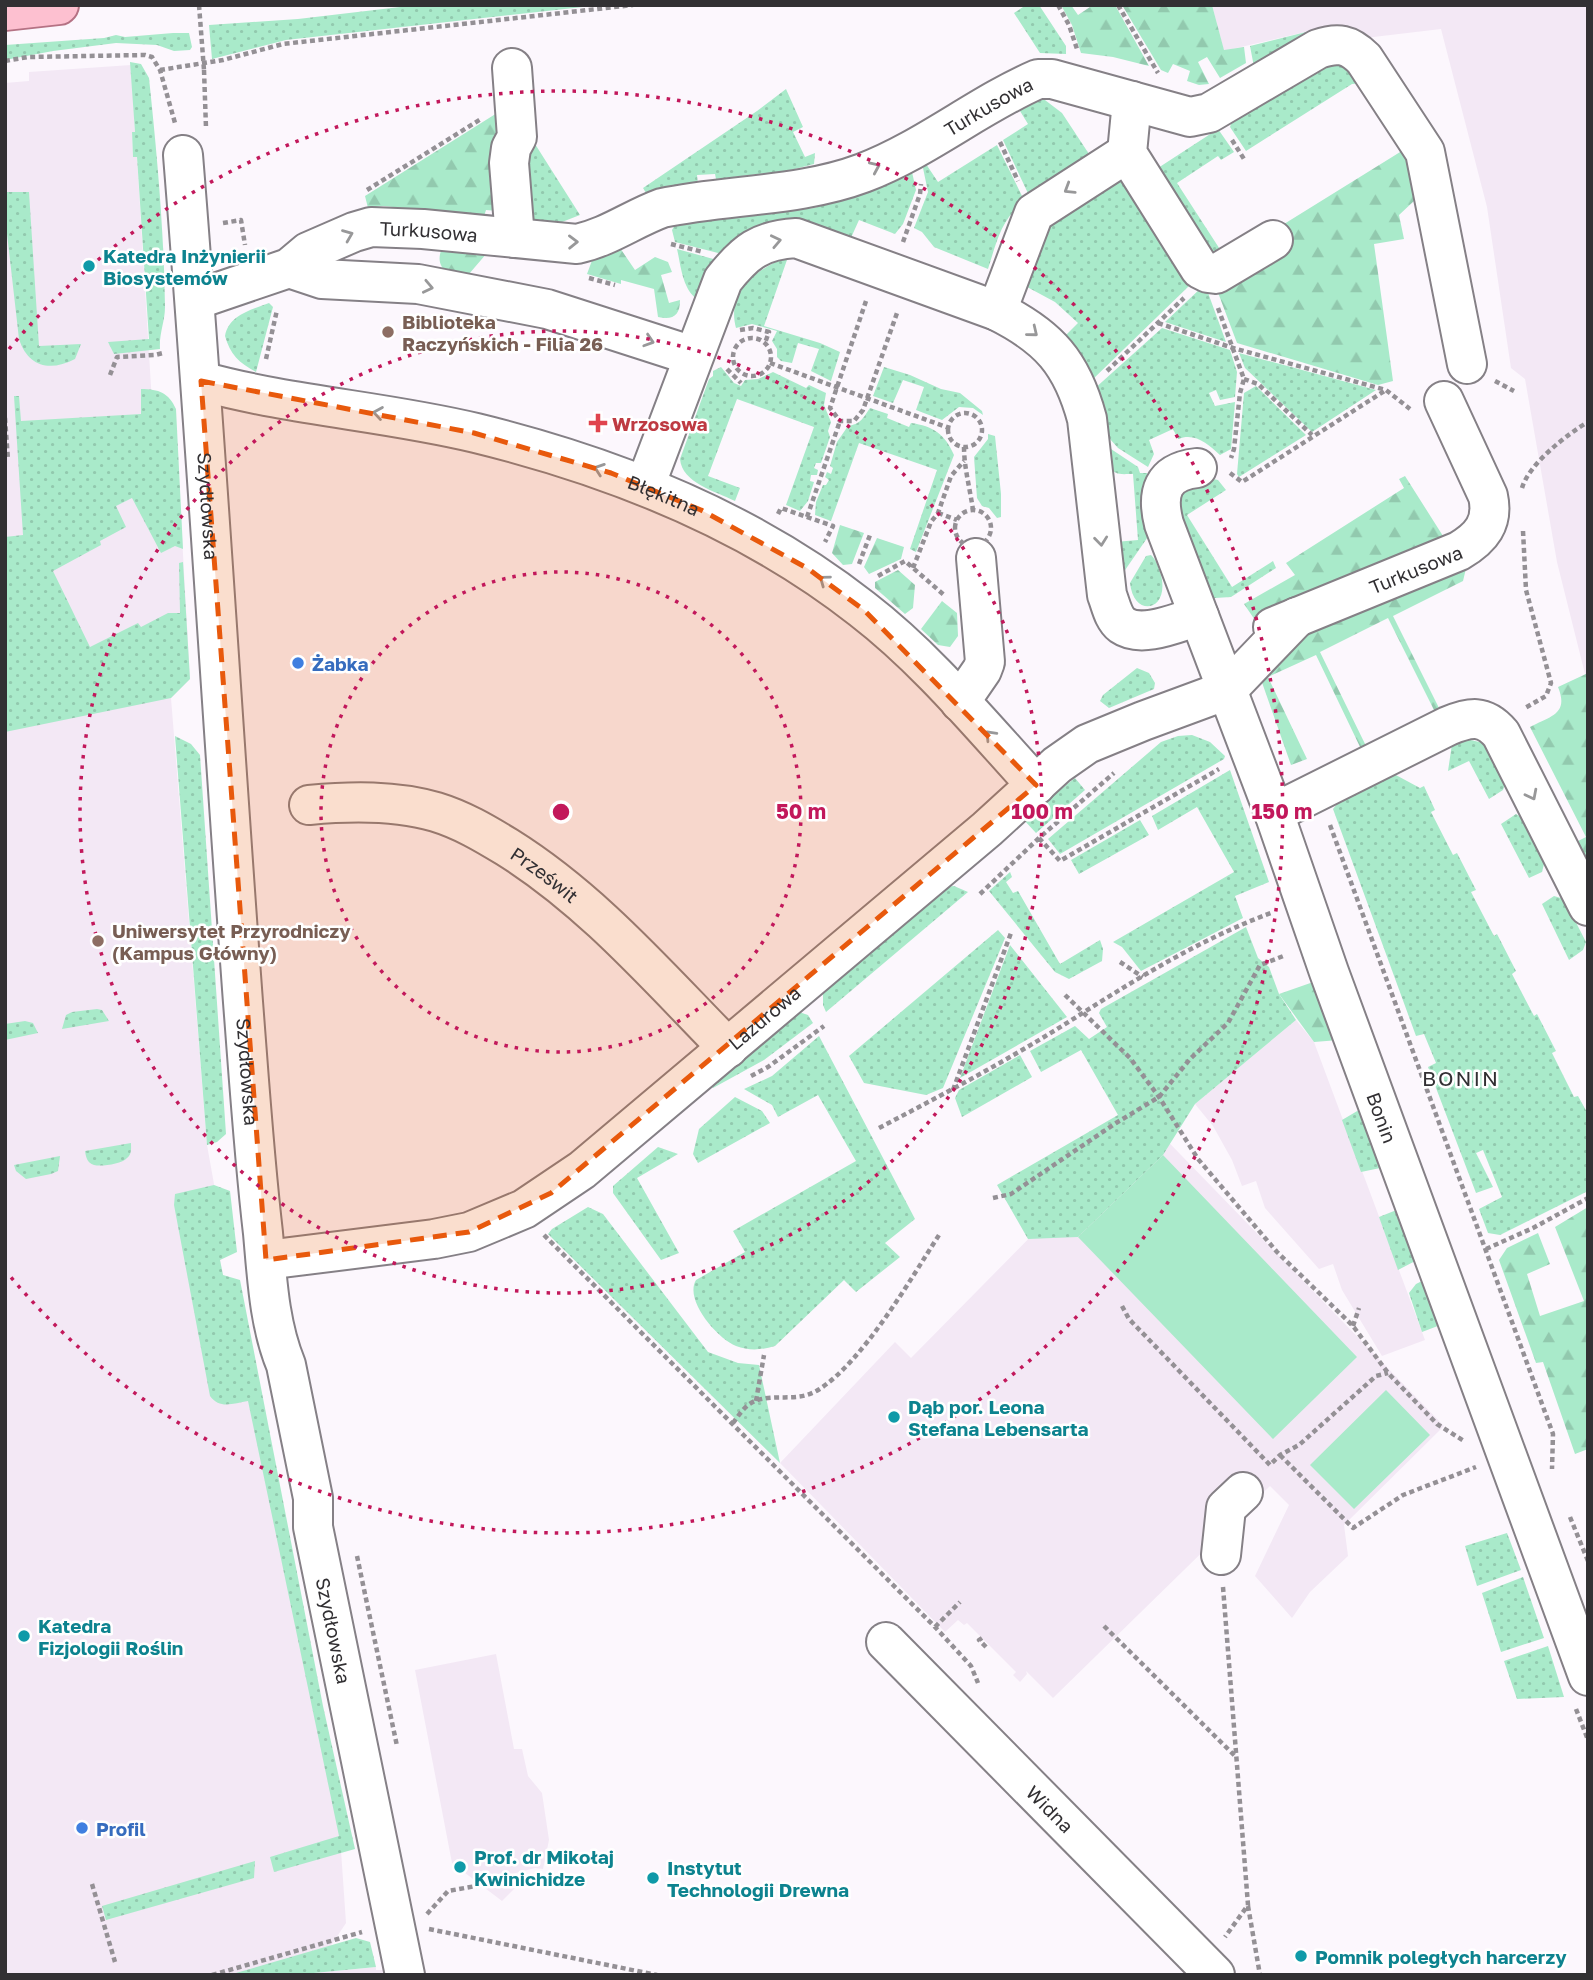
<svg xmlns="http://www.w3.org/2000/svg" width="1593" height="1980" font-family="'Golos Text',sans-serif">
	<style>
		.built { fill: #f3e8f5 }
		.green { fill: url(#green-dots) }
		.forest { fill: url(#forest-firs) }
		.pitch { fill: #a9eaca }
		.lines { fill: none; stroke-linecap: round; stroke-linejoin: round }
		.minor-casing { stroke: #858086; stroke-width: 42 }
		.major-casing { stroke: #b57284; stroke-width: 42 }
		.path { stroke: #949095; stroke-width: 4.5; stroke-dasharray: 5 3.5; stroke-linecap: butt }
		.minor { stroke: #fff; stroke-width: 38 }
		.major { stroke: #fdc0d0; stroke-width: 38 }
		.path-bridge { stroke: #949095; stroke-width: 4.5; stroke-dasharray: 5 3.5; stroke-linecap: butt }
		.oneway { stroke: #989899 }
		.marked { fill: #e8590c; fill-opacity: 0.2; stroke: #e8590c; stroke-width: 5; stroke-dasharray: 14 9; stroke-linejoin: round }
		.ring { fill: none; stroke: #c2185b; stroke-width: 3.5; stroke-dasharray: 3.5 7 }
		.culture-dot { fill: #0f9aa8; stroke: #fff; stroke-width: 2.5 }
		.education-dot { fill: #8d6e63; stroke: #fff; stroke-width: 2.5 }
		.health-dot { fill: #e0444e; stroke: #fff; stroke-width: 2.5 }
		.shop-dot { fill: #3f7fe0; stroke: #fff; stroke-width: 2.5 }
		.labels { text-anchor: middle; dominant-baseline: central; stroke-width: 5; stroke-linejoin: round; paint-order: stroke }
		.street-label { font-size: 19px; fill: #323033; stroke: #fff }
		.culture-label { font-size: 19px; font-weight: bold; fill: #0d838f; stroke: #fff; text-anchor: start }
		.education-label { font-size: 19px; font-weight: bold; fill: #785e54; stroke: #fff; text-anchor: start }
		.health-label { font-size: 19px; font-weight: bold; fill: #be3a42; stroke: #fff; text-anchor: start }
		.shop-label { font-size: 19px; font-weight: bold; fill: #366cbe; stroke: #fff; text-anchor: start }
		.neighbourhood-label { font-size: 21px; letter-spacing: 2px; fill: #323033; stroke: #fff }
		.centre { fill: #c2185b; stroke: #fff; stroke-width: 3.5 }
		.ring-label { font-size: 21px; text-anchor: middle; font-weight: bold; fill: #c2185b; stroke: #fff; stroke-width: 5; stroke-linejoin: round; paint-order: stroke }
	</style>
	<defs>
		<pattern id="green-dots" width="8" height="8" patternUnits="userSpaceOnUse" patternTransform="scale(1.75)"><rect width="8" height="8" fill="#a9eaca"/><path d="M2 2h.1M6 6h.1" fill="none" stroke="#92c9ae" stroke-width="1.8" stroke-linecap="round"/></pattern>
		<pattern id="forest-firs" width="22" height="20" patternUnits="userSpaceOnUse" patternTransform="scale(1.75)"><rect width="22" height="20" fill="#a9eaca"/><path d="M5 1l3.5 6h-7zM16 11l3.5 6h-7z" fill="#92c9ae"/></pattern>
	</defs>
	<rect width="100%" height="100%" fill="#fcf7fd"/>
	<path class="built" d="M1212 5H1588V686L1557 562 1525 379 1511 368 1487 207 1441 29 1365 38 1318 29 1224 51Z
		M131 65 135 132H132L133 157H137L155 452 177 447 190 679 171 698 207 1145 226 1251 220 1260 340 1836 346 1923 326 1953 247 1975H5V83L29 81V72Z
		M1296 1020 1314 1042 1425 1340 1382 1356 1342 1290 1333 1264 1319 1269 1265 1208 1256 1181 1242 1186 1232 1160 1213 1126 1195 1104Z
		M1148 1121 1444 1426 1344 1525 1348 1556 1310 1592 1292 1618 1255 1576 1289 1505 1270 1486 1053 1698 1026 1671 1027 1674 1020 1682 1013 1675 1016 1672 967 1623 964 1625 958 1620 945 1632 780 1463 895 1342 911 1358 1119 1147Z
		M496 1654 514 1749H522L528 1776 542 1793 549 1840 543 1869 535 1868 512 1874 516 1887 502 1901 452 1863 415 1670Z
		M376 1967V1970H385V1975H293Z"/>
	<path class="green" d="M417 5H601L286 40 212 59 209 25 298 19Z
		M1026 5H1039L1066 46V54L1040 53 1014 13Z
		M1318 29 1319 31 1254 67 1250 46Z
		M173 33H189L192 47 190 50 174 51 157 45 116 43 53 51 5 60V45L104 38 116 35 125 37Z
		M130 62 141 64 149 78C157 154 164 230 165 307 165 322 159 333 160 349L114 354 108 342 149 339 137 157H133L132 132H135Z
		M1332 64 1346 67 1364 83 1352 84 1246 151 1230 127 1232 121 1316 68Z
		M786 89 803 127 793 132 805 157 815 153 814 164 787 171 716 179 715 174 697 175 698 184 661 188 646 193 643 188 757 111Z
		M1041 97 1062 113 1089 154 1110 140 1111 143 1033 204 1003 140 1028 124 1020 111 1021 107Z
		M1218 129 1234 152 1221 160 1218 156 1177 183 1223 254 1215 262 1158 168Z
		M535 144 580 215 562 222 531 219 524 152Z
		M997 145 1025 202C1002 216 996 244 988 269L934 247 922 232 914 228 928 192 923 168 926 164 938 182Z
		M912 172 916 190 903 224 895 234 859 220 850 240 722 254 675 242 672 230 676 223 680 222 683 224 814 208 864 193Z
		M1107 176 1133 179 1190 285 1090 382 1061 340 1078 323 1055 302 1016 281 1035 229Z
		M7 192H29L39 346 81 344 75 359C50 372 28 367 19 339L5 216Z
		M677 249 717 260 698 300C682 289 681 266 677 249Z
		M788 257 764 326 820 343 840 352 831 381 811 371 819 349 798 343 792 363 781 361 777 357V349L772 341 777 331 752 324 736 328C726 292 757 268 788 257Z
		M1202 287 1207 290 1226 342 1165 322Z
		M269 303 273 307 256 372C239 363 230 354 225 336 229 315 251 310 269 303Z
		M1162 328 1230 350 1237 372 1235 397 1220 400 1216 390 1209 393 1215 406 1235 402 1231 449 1220 455C1208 444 1195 432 1178 439L1173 429 1149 440 1154 454 1148 467 1118 448 1101 429 1093 390Z
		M1239 353 1376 390 1312 432 1245 368Z
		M721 367 734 383 741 386 745 380 758 379 773 372 806 388 809 385 826 393 824 405 831 422 828 431 830 437 821 463H816L814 468 818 470 817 475H811L810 481 814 482 808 501 800 511 786 505 814 427 737 399 708 476 740 488 735 501C715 491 682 483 680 459L709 379 713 376V371Z
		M884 367 910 375 941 389 960 393 982 411 983 415 973 408 959 407 942 420 916 410 924 387 903 380 893 403 873 396Z
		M1256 386 1306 435 1239 477 1237 474 1244 393Z
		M141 389C159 389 169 393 176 409L183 549 175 546 161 553 132 498 116 506 126 527 100 541 101 545 53 571 90 647 138 623 141 627 168 613H180L179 563 183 562 190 679 171 698 5 732V537L23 535 14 396H19L21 421 141 414Z
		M870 408 888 414 887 418 909 427 911 423C933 426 945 434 954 455L916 552 910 549 937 470 859 443 831 521 815 515 816 502 823 485H826L829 480 825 477 827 472 831 474 833 468 830 466 837 442 848 426C861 424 863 418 870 408Z
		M988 434 995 436 1001 494V517L997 518 989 508 982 506 977 498 974 457 988 439Z
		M1108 447 1138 467 1140 473H1147L1149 510 1154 528 1121 576 1115 542 1138 540 1133 474C1120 474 1116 476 1107 465Z
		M1208 478 1218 480 1226 490 1187 515 1232 587 1273 561 1276 568 1231 597 1215 598 1208 596 1174 502 1182 493Z
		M1151 555C1157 561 1158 567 1161 575 1170 611 1134 619 1130 583L1146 556Z
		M1137 668 1149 673 1155 683 1154 689 1109 708 1100 701 1103 695Z
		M1192 735 1210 742 1225 756 1224 759 1060 854 1048 839 1161 742 1178 736Z
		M175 736 191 744 200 755 226 1134 217 1142 207 1145Z
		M1466 739 1484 743 1506 781 1503 790 1489 799 1469 761 1448 771 1452 744Z
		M1230 770 1269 882 1235 896 1243 918 1141 971 1122 947 1113 942 1234 872 1197 807 1158 830 1152 816Z
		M1394 774 1420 788 1424 786 1435 810 1431 812 1453 855 1457 853 1476 890 1471 892 1494 936 1497 934 1516 971 1512 974 1534 1016 1537 1014 1556 1051 1552 1053 1574 1097 1578 1096 1588 1114V1191L1500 1235 1488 1233 1479 1209 1502 1197 1483 1150 1476 1153 1493 1187 1476 1193 1428 1067 1436 1063 1424 1034 1416 1036 1333 809 1341 799Z
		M1075 778 1085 790 1036 833 1023 819Z
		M1516 814 1524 819 1545 860 1542 872 1529 878 1501 824Z
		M1140 820 1149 835 1079 874 1071 860Z
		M1010 872 1012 877 1006 882 1013 893 1018 891 1060 964 1100 940 1103 949 1102 961 1069 979 1055 972 989 891Z
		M954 886 968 892 826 1012 823 1005V989L946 887Z
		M1554 896 1564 899 1586 942 1583 950 1569 960 1542 904Z
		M1246 927 1258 958 1269 967 1279 994 1296 1020 1195 1104 1163 1155 1078 1237 1028 1239 997 1185 1118 1115 1081 1050 1041 1072 1030 1051 1075 1026 1089 1039 1107 1027 1099 1013 1101 1009Z
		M998 930 1005 938 943 1088 926 1095 864 1083 849 1056Z
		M1010 945 1067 1017 960 1078Z
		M97 1009 102 1010 109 1021 62 1029 66 1015 72 1012Z
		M799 1012 808 1015 813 1023 764 1060 713 1088 711 1085Z
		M25 1021 33 1023 38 1033 5 1040V1024Z
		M819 1036 915 1219 885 1243 900 1257 856 1292 844 1280 775 1346C762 1350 749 1351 736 1346 717 1338 684 1300 696 1280L745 1252 733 1231 856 1161 818 1095 778 1117 772 1105 744 1089 772 1076Z
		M1020 1055 1032 1077 962 1117 955 1098 959 1090Z
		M735 1097 762 1111 770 1123 698 1163 693 1154 699 1129Z
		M1364 1107 1385 1167 1361 1172 1342 1120Z
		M131 1143C131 1148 132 1154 127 1158 122 1164 101 1167 94 1165 87 1163 86 1157 85 1151Z
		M658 1147 678 1154 637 1178 679 1253 661 1260 613 1193V1186Z
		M60 1156 58 1171 51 1174 26 1179 16 1171 14 1165Z
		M214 1185 230 1191 237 1252 220 1260 223 1275 240 1280 323 1706 355 1849 274 1872 270 1857 339 1836 248 1401C234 1403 220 1410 210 1396L174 1205 175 1194Z
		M588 1207 603 1214 708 1352 738 1363 759 1365 780 1463 548 1234 552 1229Z
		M1399 1209 1419 1259 1398 1270 1379 1217Z
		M1426 1279 1443 1324 1422 1332 1409 1293 1416 1284Z
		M1507 1533 1521 1570 1477 1586 1465 1546Z
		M1523 1577 1544 1638 1501 1652 1482 1593Z
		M1548 1646 1564 1697 1517 1699 1504 1661Z
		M255 1861 254 1878 106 1920 102 1906Z
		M356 1938 370 1942 376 1967 293 1975H229Z"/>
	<path class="forest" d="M1061 5H1071L1078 15 1093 5H1115L1149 66 1113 57 1081 53 1072 25Z
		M1122 5H1212L1224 50 1244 47 1246 63 1220 78 1207 57 1198 62 1209 84 1199 85 1187 81 1190 71 1173 64 1168 73 1161 70Z
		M505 108 500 166 489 168 492 201 503 199 498 211 486 210 484 216 383 206 368 208 365 196Z
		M1405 149 1419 191 1414 201 1399 215 1404 239 1374 244 1393 381 1378 385 1237 343 1214 282 1276 229Z
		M442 248 487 253 463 281C447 274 434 267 442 248Z
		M620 248 635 270 655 257 668 262 672 272 661 275 669 303 680 300C680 316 673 320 658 317L654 289 621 280V284L587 274 594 255Z
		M1405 476 1443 536 1445 546 1257 623 1244 604 1295 575 1286 563 1404 488 1399 479Z
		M840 525 864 533 852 564 843 565 832 553Z
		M877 538 904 547 901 559 869 574 864 567Z
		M1469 556 1463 581 1393 616 1440 710 1436 714 1388 618 1320 652 1367 748 1362 751 1316 655 1268 677 1307 759 1291 765 1258 671 1305 622Z
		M898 570 915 585 913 608 905 614 875 588V582Z
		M942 601 957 613 958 636 950 647 938 645 921 629Z
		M1588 673V884L1568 846 1586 837 1530 727C1551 716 1569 714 1558 687Z
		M1319 980 1339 1040 1314 1042 1279 994Z
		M1588 1207V1449L1575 1454 1543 1362 1536 1363 1499 1260 1507 1248 1538 1233 1550 1264 1527 1274 1540 1316 1584 1301 1555 1227Z"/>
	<path class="pitch" d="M1163 1155 1357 1357 1273 1439 1078 1237Z
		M1386 1390 1430 1435 1354 1509 1310 1465Z"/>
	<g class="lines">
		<defs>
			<g id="minor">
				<path d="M512 68 517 137 511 148 509 163 515 238"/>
				<path d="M1132 101 1127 153 1200 269 1208 273 1216 274 1273 240"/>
				<path id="s1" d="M183 155C206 437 222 719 243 1002 249 1079 254 1156 263 1233 267 1277 269 1324 286 1365L313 1498V1527L405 1975"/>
				<path d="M289 268 322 279 418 284 547 309 693 356"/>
				<path id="s2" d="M195 300 289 268 308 252 354 232 371 227 423 229 577 244C609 237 632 219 662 208 728 194 799 197 863 173 926 149 978 105 1038 79H1052L1190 117 1209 113 1318 49C1338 42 1349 44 1364 59L1425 152 1467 364"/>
				<path d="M997 311 1034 213 1127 153"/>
				<path id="s3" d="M201 381C291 406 385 411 476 433 615 467 749 520 862 609 927 659 981 725 1036 785"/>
				<path id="s4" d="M1197 468C1162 472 1156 493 1164 524L1274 813 1329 972 1588 1676"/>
				<path d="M645 486 723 280C745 252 760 240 796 238L997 311C1049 337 1072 363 1087 419L1107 595C1111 605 1113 618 1122 625 1142 639 1178 622 1199 616"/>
				<path id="s5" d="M1273 627 1459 551C1481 538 1494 523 1488 496L1444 401"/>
				<path d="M960 702 982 670 985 662 976 558"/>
				<path id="s6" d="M309 805C351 801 395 800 436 812 462 820 484 833 507 847 592 900 658 977 728 1048"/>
				<path d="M1274 813 1448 726C1470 717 1484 714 1501 734L1588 906"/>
				<path id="s7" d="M266 1260 434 1239 469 1232 524 1209 582 1170 987 829 1057 765 1087 744 1143 721 1227 690 1297 617"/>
				<path d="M1221 1555 1226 1508 1243 1492"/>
				<path id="s8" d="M886 1642 1215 1975"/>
			</g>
			<path id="major" d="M5 11 59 5"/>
		</defs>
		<use href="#minor" class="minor-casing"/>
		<use href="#major" class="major-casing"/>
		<path class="path" d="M1058 5 1069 25 1077 49
			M1118 5 1158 73
			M5 61 28 57 145 55 152 57 160 70 175 123
			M160 70 223 60 283 44 633 5
			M204 70 206 128
			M1232 140 1244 159
			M1000 142 1018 181
			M367 190 481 119
			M223 223 241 220 245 245
			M903 242 920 194 921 184
			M671 244 703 252
			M589 278 615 285
			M866 301 830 408 840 421H854L863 410 897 313
			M1218 308 1244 379 1240 393 1234 449 1231 458
			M1158 323 1233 348 1386 390 1410 409
			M740 330 753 328 769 332 765 343
			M733 357a19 19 0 1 1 38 0a19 19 0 1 1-38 0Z
			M266 359 277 310
			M770 363 949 428
			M727 369 741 383
			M1107 371 1184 298
			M110 375 117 357 155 355 163 353
			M1244 379 1258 384 1312 435
			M1495 381 1514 391
			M948 430a17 17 0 1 1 34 0a17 17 0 1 1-34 0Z
			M5 418 8 460
			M964 447C964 467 970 489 973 510
			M1230 473 1242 482 1386 390
			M1522 488C1529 464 1566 435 1588 422
			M955 528a18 18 0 1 1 36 0a18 18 0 1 1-36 0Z
			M938 513 957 520
			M778 514 781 508 833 526 825 542
			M807 517 840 421
			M1523 531 1526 590 1551 683 1546 696 1525 708
			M859 564 870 535
			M913 568 931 522 938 513 951 476 964 461
			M878 576 905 561 944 595
			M1330 825 1553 1434 1552 1469
			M1039 838 1060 861 1219 769
			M980 894 1039 838 1114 773
			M1120 962 1143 977
			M1065 995 1130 1058 1159 1097 1198 1159 1277 1252 1353 1326 1388 1373 1437 1424 1464 1441
			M751 1076 768 1067 824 1026
			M953 1090 1011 933
			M879 1128C944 1094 1008 1060 1070 1021 1133 981 1200 939 1271 913
			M993 1198 1011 1194 1116 1123 1159 1097 1190 1059 1228 1023 1260 965 1286 955
			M544 1235 935 1627 971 1666 978 1683
			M1486 1249 1533 1228 1588 1198
			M1122 1306 1129 1319 1270 1465 1280 1455 1299 1445 1376 1376 1388 1373
			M1353 1326 1359 1308
			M756 1401 764 1355
			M733 1423C739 1415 745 1405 755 1401 776 1393 797 1403 818 1390 863 1362 910 1280 939 1235
			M1280 1455 1353 1528 1403 1495 1476 1467
			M1570 1517 1588 1561
			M357 1556 397 1746
			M1223 1587 1248 1905 1225 1937
			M1104 1626 1236 1757
			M935 1627 960 1602
			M982 1638 979 1640 988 1649
			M1576 1709 1588 1740
			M92 1884 115 1962
			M1248 1906 1260 1975
			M427 1914 448 1891 498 1882
			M429 1929 657 1975
			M212 1975 362 1932"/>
		<use href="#minor" class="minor"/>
		<use href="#major" class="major"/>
		<path class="path-bridge" d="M199 5 204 70"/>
	</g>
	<defs><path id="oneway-chevron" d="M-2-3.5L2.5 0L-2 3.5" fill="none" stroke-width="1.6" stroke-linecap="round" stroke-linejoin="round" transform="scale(1.75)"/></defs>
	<g class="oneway">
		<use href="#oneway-chevron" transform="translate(875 167) rotate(-24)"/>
		<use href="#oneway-chevron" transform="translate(1069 189) rotate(148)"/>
		<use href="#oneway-chevron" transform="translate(348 235) rotate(-22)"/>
		<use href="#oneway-chevron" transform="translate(776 241) rotate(-12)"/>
		<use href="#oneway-chevron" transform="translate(573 242) rotate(-1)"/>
		<use href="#oneway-chevron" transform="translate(428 287) rotate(12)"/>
		<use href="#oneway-chevron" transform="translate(1033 332) rotate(39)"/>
		<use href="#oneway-chevron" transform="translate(649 341) rotate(18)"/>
		<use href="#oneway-chevron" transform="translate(378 413) rotate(-171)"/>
		<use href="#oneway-chevron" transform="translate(599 469) rotate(-161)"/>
		<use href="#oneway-chevron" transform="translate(1101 541) rotate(84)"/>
		<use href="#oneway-chevron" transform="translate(824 580) rotate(-144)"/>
		<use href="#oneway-chevron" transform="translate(990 735) rotate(-133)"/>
		<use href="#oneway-chevron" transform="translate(1532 795) rotate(63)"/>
	</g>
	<path class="marked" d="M201 381 474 433 611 473 701 510 807 568 864 610 1036 785 551 1193 469 1232 266 1260Z"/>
	<g class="ring">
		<circle cx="561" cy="812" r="240"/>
		<circle cx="561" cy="812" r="481"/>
		<path d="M9 349A721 721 0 1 1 9 1275"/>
	</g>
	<g class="culture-dot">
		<circle cx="89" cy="266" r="7"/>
		<circle cx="894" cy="1417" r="7"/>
		<circle cx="24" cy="1636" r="7"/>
		<circle cx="460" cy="1867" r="7"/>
		<circle cx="653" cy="1878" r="7"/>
		<circle cx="1301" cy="1956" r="7"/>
	</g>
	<g class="education-dot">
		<circle cx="388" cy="332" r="7"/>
		<circle cx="98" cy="941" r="7"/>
	</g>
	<path class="health-dot" d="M594.5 412.5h7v7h7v7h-7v7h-7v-7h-7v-7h7z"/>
	<g class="shop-dot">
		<circle cx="298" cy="663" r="7"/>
		<circle cx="82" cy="1828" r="7"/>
	</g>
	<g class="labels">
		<g class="street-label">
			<text stroke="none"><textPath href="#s2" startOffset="838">Turkusowa</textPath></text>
			<text stroke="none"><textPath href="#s2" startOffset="250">Turkusowa</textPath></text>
			<text stroke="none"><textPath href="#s3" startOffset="478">Błękitna</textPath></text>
			<text stroke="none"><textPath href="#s1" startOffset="352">Szydłowska</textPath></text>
			<text stroke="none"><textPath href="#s5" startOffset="154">Turkusowa</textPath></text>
			<text stroke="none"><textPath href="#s6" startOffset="254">Prześwit</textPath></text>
			<text stroke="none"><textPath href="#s7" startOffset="572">Lazurowa</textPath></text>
			<text stroke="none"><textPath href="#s1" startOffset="919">Szydłowska</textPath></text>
			<text stroke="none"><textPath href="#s4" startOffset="710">Bonin</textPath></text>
			<text stroke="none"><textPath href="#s1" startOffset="1486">Szydłowska</textPath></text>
			<text stroke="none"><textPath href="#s8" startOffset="234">Widna</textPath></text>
		</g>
		<g class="culture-label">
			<text x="103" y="255">Katedra Inżynierii<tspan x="103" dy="22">Biosystemów</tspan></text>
			<text x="908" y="1406">Dąb por. Leona<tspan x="908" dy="22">Stefana Lebensarta</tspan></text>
			<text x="38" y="1625">Katedra<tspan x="38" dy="22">Fizjologii Roślin</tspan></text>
			<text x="474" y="1856">Prof. dr Mikołaj<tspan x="474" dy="22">Kwinichidze</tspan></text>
			<text x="667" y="1867">Instytut<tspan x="667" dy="22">Technologii Drewna</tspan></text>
			<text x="1315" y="1956">Pomnik poległych harcerzy</text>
		</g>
		<g class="education-label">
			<text x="402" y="321">Biblioteka<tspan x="402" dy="22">Raczyńskich - Filia 26</tspan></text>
			<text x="112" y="930">Uniwersytet Przyrodniczy<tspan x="112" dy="22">(Kampus Główny)</tspan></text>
		</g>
		<g class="health-label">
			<text x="612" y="423">Wrzosowa</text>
		</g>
		<g class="shop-label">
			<text x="312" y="663">Żabka</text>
			<text x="96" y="1828">Profil</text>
		</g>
		<g class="neighbourhood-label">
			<text x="1461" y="1078">BONIN</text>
		</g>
	</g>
	<circle cx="561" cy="812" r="10" class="centre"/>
	<g class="ring-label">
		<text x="801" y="819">50 m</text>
		<text x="1042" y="819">100 m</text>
		<text x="1282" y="819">150 m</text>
	</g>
	<rect width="1593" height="1980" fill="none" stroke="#323033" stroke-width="14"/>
</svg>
